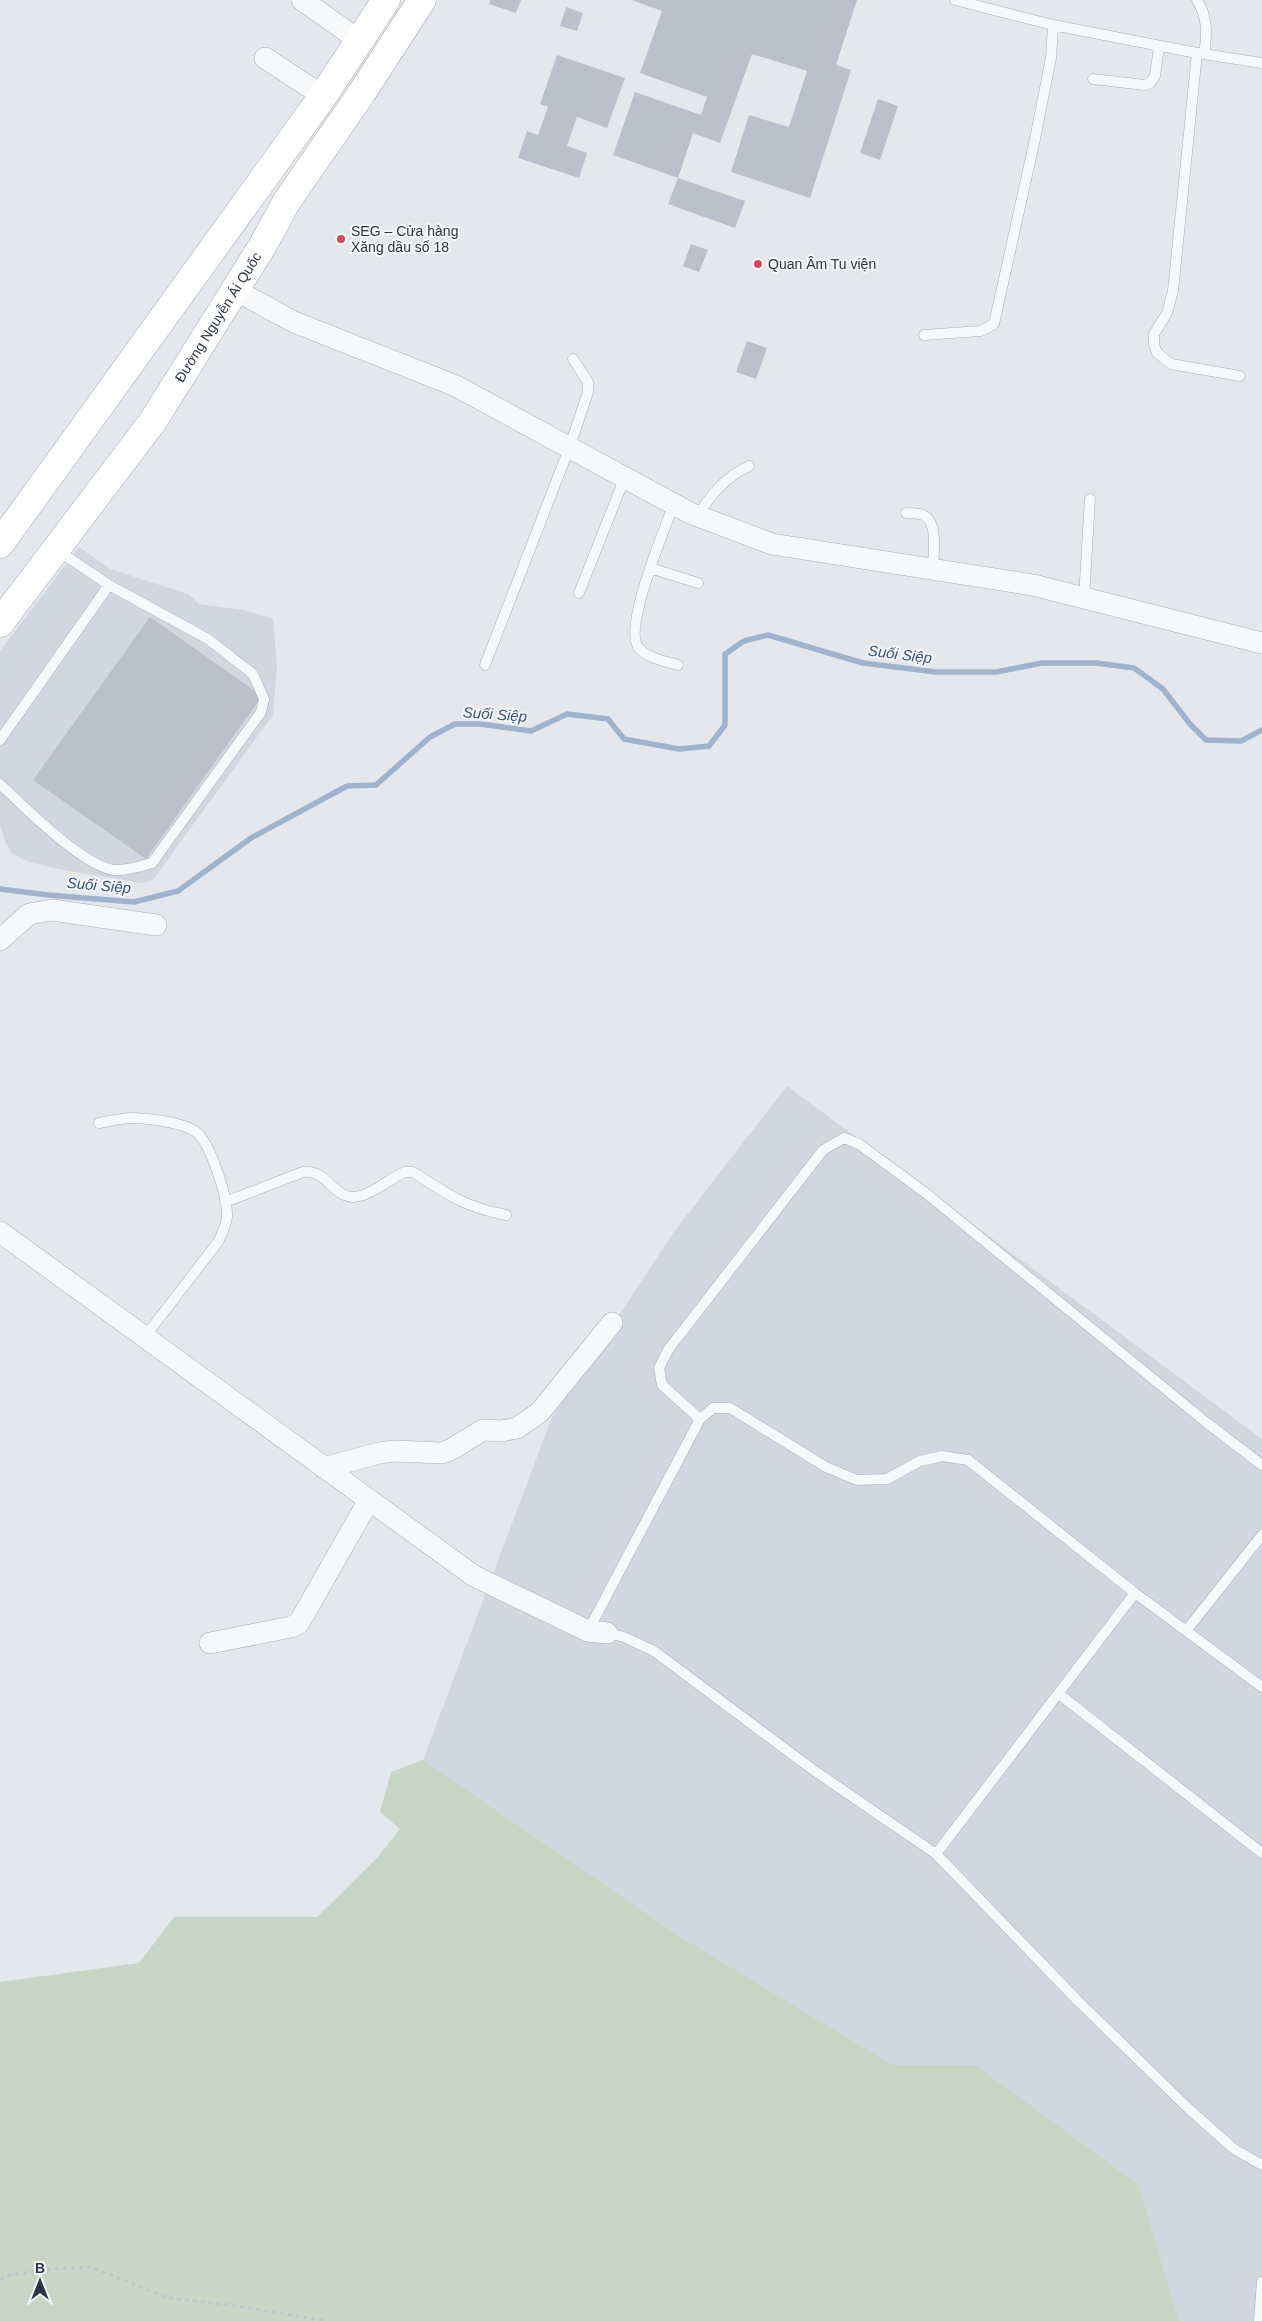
<svg xmlns="http://www.w3.org/2000/svg" width="1262" height="2321" font-family="Helvetica,sans-serif">
	<style>
		.built { fill: #d2d6de }
		.green { fill: #c9d6c5 }
		.lines { fill: none; stroke-linecap: round; stroke-linejoin: round }
		.stream { stroke: #9fb4cc; stroke-width: 5.5 }
		.building { fill: #bbc0ca }
		.service-casing { stroke: #a9aeb7; stroke-width: 11 }
		.minor-casing { stroke: #a9aeb7; stroke-width: 22 }
		.primary-casing { stroke: #a3abb8; stroke-width: 29 }
		.path { stroke: #c2c5cb; stroke-width: 3; stroke-dasharray: 4 4; stroke-linecap: butt }
		.service { stroke: #f7f8fa; stroke-width: 10 }
		.minor { stroke: #f7f8fa; stroke-width: 21 }
		.primary { stroke: #fff; stroke-width: 28 }
		.poi-dot { fill: #d1495b; stroke: #f4f6f9; stroke-width: 2 }
		.labels { text-anchor: middle; dominant-baseline: central; stroke-width: 4; stroke-linejoin: round; paint-order: stroke }
		.poi-label { font-size: 14px; fill: #2b3445; stroke: #f4f6f9; text-anchor: start }
		.street-label { font-size: 14px; fill: #2b3445; stroke: #f4f6f9 }
		.water-label { font-size: 15px; font-style: italic; fill: #34527a; stroke: #f4f6f9 }
	</style>
	<rect width="100%" height="100%" fill="#e4e7ec"/>
	<path class="built" d="M79 547 110 569 188 594 199 604 244 610 273 619 277 666 273 715 152 881 141 883 53 868 24 860 12 853 5 841 0 825V651Z
		M787 1086 1262 1439V2321H1179L1139 2185 976 2065H893L681 1937 423 1760 552 1417 673 1233Z"/>
	<path class="green" d="M423 1760 681 1937 893 2065H976L1139 2185 1179 2321H0V1982L139 1963 174 1917H317L377 1858 400 1829 380 1812 391 1772Z"/>
	<g class="lines">
		<path class="stream" d="M0 889 48 895 134 902 178 891 251 838 347 786 376 785 430 737 455 724H480L531 731 567 714 608 719 624 739 679 749 709 746 725 725V654L744 641 768 635 863 663 936 672H996L1042 663H1096L1134 668 1163 689 1190 724 1206 740 1241 741 1262 730"/>
	</g>
	<path class="building" d="M490 0H521L516 13 489 4Z
		M632 0H857L836 65 851 70 810 198 731 172 749 115 789 127 807 71 752 54 720 143 693 133 678 178 613 155 635 92 701 115 707 97 640 73 662 11Z
		M566 7 583 13 577 31 560 26Z
		M557 55 625 78 607 128 577 117 567 146 587 153 579 178 518 158 527 131 538 135 548 107 540 104Z
		M878 99 898 106 880 160 860 153Z
		M678 178 745 201 735 228 668 204Z
		M691 244 708 250 699 272 683 266Z
		M747 341 767 348 756 379 736 372Z
		M150 617 262 696 146 859 33 780Z"/>
	<g class="lines">
		<defs>
			<path id="service" d="M1197 0C1208 17 1207 35 1204 54
				M1053 25 1197 53 1173 291 1167 313 1154 334V344L1157 353 1171 364 1240 376
				M1197 53 1262 63
				M1093 79 1145 85 1150 83 1155 76 1159 46
				M924 335 981 331 994 324 1035 139 1051 58 1053 25 955 0
				M674 504C665 528 622 630 639 648 649 659 665 661 678 665
				M906 513C911 513 918 513 923 515 939 522 933 555 933 569
				M697 516C711 495 725 477 749 466
				M650 568 698 583
				M579 593 625 477
				M1084 597 1090 499
				M485 665 570 446 588 392V382L573 359
				M0 740 109 585 57 550
				M0 784C23 806 83 866 114 870 126 871 141 866 152 863L261 712 264 699 253 674 208 639 109 585
				M99 1123C109 1121 120 1119 129 1118 146 1118 183 1122 196 1132 211 1143 228 1199 227 1217 226 1226 222 1234 218 1242L144 1338
				M225 1202 303 1172C329 1169 334 1203 360 1196 376 1192 390 1178 405 1172H413C448 1195 465 1207 506 1215
				M700 1419 662 1385 659 1368 668 1350 823 1150 844 1138 859 1144 927 1194 1207 1423 1262 1465
				M588 1631 700 1419 713 1408H730L826 1467 857 1480 887 1479 920 1461 942 1456 968 1460 1135 1593 1262 1687
				M1186 1631 1262 1535
				M607 1633 624 1637 654 1651 812 1769 936 1854 1078 2001 1190 2110 1234 2149 1262 2165
				M1059 1694 1262 1853
				M936 1854 1135 1593
				M1259 2321 1262 2282"/>
			<path id="minor" d="M302 0 360 41
				M265 58 323 96
				M235 290 294 322 456 386 690 513 772 544 1033 585 1262 643
				M0 940 29 914 52 910 156 925
				M0 1232 474 1576 588 1631 607 1633
				M324 1468 379 1453 394 1451 442 1453 452 1449 483 1430 501 1431 517 1428 540 1412 612 1323
				M210 1643 291 1627 299 1623 369 1500"/>
			<g id="primary">
				<path d="M0 544 323 96 386 0"/>
				<path id="s1" d="M0 623 153 421 263 245 287 201 361 94 422 0"/>
			</g>
		</defs>
		<use href="#service" class="service-casing"/>
		<use href="#minor" class="minor-casing"/>
		<use href="#primary" class="primary-casing"/>
		<path class="path" d="M0 2279 11 2275 52 2269 91 2267 168 2298 231 2305 326 2321"/>
		<use href="#service" class="service"/>
		<use href="#minor" class="minor"/>
		<use href="#primary" class="primary"/>
	</g>
	<g class="poi-dot">
		<circle cx="341" cy="239" r="5"/>
		<circle cx="758" cy="264" r="5"/>
	</g>
	<g class="labels">
		<g class="poi-label">
			<text x="351" y="231">SEG – Cửa hàng<tspan x="351" dy="16">Xăng dầu số 18</tspan></text>
			<text x="768" y="264">Quan Âm Tu viện</text>
		</g>
		<g class="street-label">
			<text stroke="none"><textPath href="#s1" startOffset="376">Đường Nguyễn Ái Quốc</textPath></text>
		</g>
		<g class="water-label">
			<text transform="translate(900 654) rotate(7)">Suối Siệp</text>
			<text transform="translate(495 714) rotate(4)">Suối Siệp</text>
			<text transform="translate(99 885) rotate(5)">Suối Siệp</text>
		</g>
	</g>
	<g transform="translate(40 2281)" stroke="#f4f6f9" stroke-width="4" paint-order="stroke">
	<path d="M0-4L9 19L0 12L-9 19Z" fill="#2b3445"/>
	<text y="-8" font-size="14" font-weight="bold" text-anchor="middle" fill="#2b3445">B</text>
	</g>
</svg>
